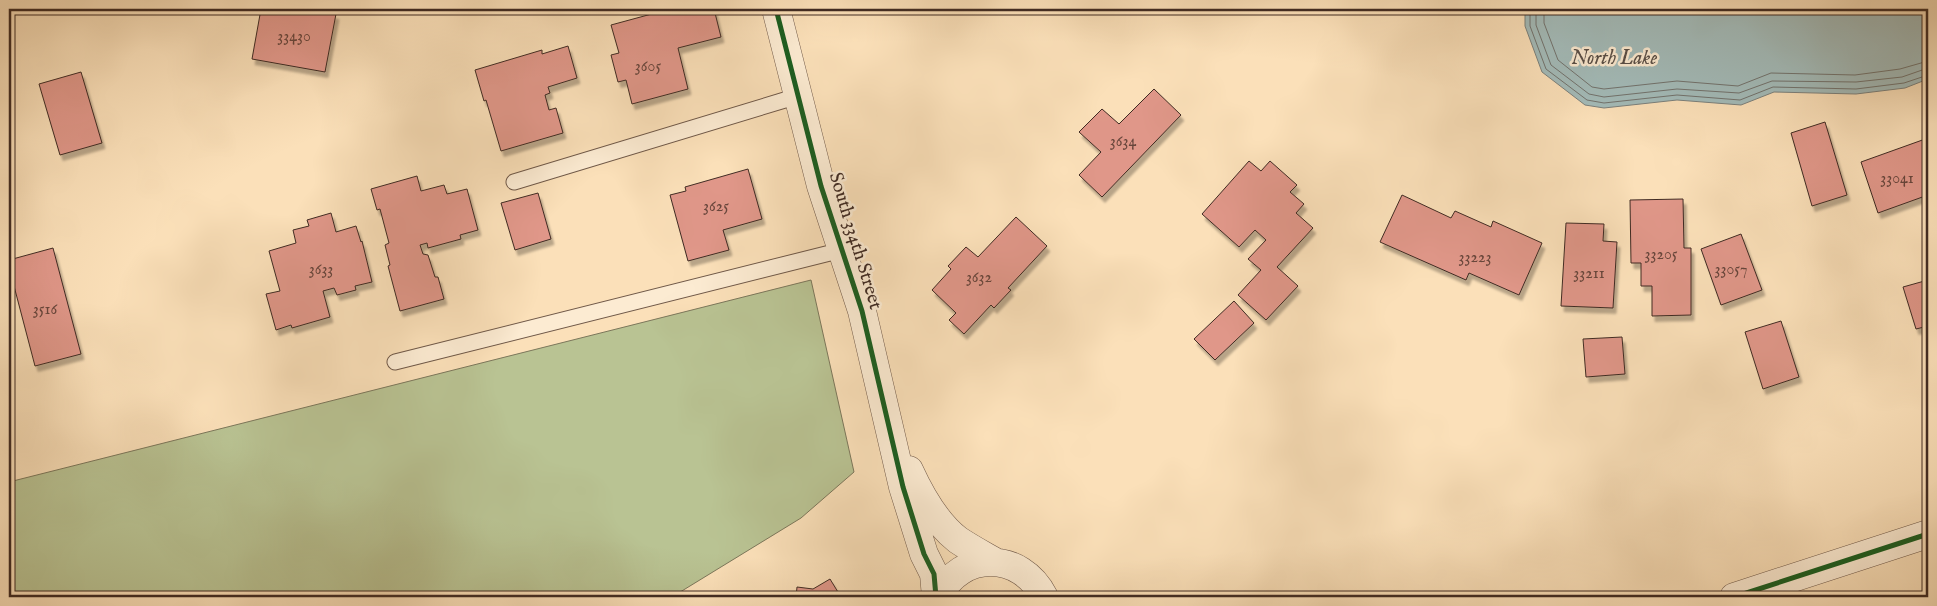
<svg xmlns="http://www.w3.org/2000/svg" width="1937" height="606" font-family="'IM FELL English',serif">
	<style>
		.green { fill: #b9c393; stroke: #7c775b }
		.water { fill: #a3bbb9; stroke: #7b817d }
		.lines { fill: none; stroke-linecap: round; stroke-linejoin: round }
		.shore { stroke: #72736e; stroke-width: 1 }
		.building { fill: #e09789; stroke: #402b23; filter: url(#shadow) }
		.service-casing { stroke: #6f5848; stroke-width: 17 }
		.tertiary-casing { stroke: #6f5848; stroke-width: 29 }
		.service { stroke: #fcebd2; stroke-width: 15 }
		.tertiary { stroke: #fcebd2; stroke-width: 28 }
		.cycleway-casing { stroke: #fcebd2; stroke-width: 8 }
		.cycleway { stroke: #1b5e20; stroke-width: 5 }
		.labels { text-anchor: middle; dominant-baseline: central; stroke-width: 5; stroke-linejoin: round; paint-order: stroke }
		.number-label { font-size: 16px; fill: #68463c }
		.street-label { font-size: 19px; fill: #402b23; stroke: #fcebd2 }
		.water-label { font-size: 20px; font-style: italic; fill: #594f48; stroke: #fcebd2 }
	</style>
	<defs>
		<filter id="shadow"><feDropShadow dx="3" dy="5.5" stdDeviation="1" flood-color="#0004"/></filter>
	</defs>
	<rect width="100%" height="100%" fill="#fbe0b9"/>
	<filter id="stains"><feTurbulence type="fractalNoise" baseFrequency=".004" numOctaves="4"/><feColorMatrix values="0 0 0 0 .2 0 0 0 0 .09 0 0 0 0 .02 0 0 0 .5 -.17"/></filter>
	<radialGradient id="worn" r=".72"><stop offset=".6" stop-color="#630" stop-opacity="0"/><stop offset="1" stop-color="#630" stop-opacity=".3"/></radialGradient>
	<path class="green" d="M811 280 854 472 801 518 672 597H9V482Z"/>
	<path class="water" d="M1525 9H1928V79L1905 88 1856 94 1774 92 1741 105 1677 100 1604 108 1585 105 1542 72 1525 26Z"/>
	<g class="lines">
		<path class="shore" d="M1530 9V26L1546 69 1587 100 1604 103 1677 95 1740 100 1773 87 1856 89 1904 83 1928 75
			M1536 9V25L1551 65 1589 94 1604 97 1677 89 1739 93 1772 81 1856 82 1902 77 1928 68
			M1544 9V23L1558 60 1592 87 1604 89 1677 81 1738 86 1771 73 1855 75 1900 69 1928 61"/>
	</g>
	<path class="building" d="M261 9H306L336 14 325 72 252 59Z
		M670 9H714L721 37 678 48 688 89 632 104 626 80 618 82 611 55 619 53 611 25Z
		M568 46 577 78 548 87 550 93 545 95 549 110 556 108 563 133 501 151 486 100 484 101 475 70 542 50V54Z
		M81 72 102 143 60 155 39 84Z
		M1154 89 1181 115 1102 197 1079 175 1101 152 1079 132 1102 109 1119 124Z
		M1825 122 1847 195 1812 206 1791 133Z
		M1928 138V195L1878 213 1861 162Z
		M1249 161 1261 171 1270 161 1297 185 1290 192 1304 204 1296 213 1313 228 1277 267 1298 286 1266 320 1238 295 1261 270 1248 259 1266 240 1255 230 1239 247 1202 214Z
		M748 169 762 219 723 230 729 250 688 261 670 195 686 191 685 187Z
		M417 176 421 191 444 185 447 194 467 189 478 230 460 235 461 239 428 248 427 243 420 245 423 254 428 255 435 277H438L444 299 400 311 388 266 390 265 385 245 389 243 380 209 377 210 371 189Z
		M538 193 551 239 515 250 501 203Z
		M1402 195 1451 218 1455 211 1491 227 1493 221 1542 243 1519 295 1469 273 1466 280 1380 242Z
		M1683 199 1684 248H1691V315L1652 316V286H1641V263H1631L1630 200Z
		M331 213 336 232 356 226 361 242 362 241 372 282 355 286 356 290 337 295 334 288 323 291 330 317 292 328 291 325 276 330 266 294 280 291 269 251 296 243 293 230 309 226 307 220Z
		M1016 217 1047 246 1008 288 1011 290 994 308 991 305 964 334 949 320 956 313 932 290 951 269 948 266 966 247 978 257Z
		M1566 223 1604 224 1603 241 1617 242 1613 308 1561 306Z
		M1741 234 1762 290 1721 305 1701 249Z
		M53 248 81 354 35 366 9 267V260Z
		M1928 280V326L1916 329 1903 287Z
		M1234 301 1254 323 1215 360 1194 339Z
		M1781 321 1799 377 1763 389 1745 332Z
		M1622 337 1625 374 1586 377 1583 339Z
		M830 579 841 597H796L797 587 813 589Z
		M758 592 761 597H750Z"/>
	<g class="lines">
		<defs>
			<path id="service" d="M514 182 798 96
				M395 362 842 250"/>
			<path id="tertiary" d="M776 9 821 186 862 311 903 487 924 554 934 574 936 597
				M909 470C920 494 937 524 958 540 970 548 983 555 995 562
				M938 597C961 550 1021 551 1044 597
				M1734 597 1928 534"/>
		</defs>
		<use href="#service" class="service-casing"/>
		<use href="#tertiary" class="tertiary-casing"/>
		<use href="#service" class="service"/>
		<use href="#tertiary" class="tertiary"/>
		<defs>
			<path id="cycleway" d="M776 9 821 186 862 311 903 487 924 554 934 574 936 597
				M1734 597 1928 534"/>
		</defs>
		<use href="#cycleway" class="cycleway-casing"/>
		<use href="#cycleway" class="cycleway"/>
	</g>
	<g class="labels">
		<g class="number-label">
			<text x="294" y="37">33430</text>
			<text x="648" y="67">3605</text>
			<text x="1123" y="142">3634</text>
			<text x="1897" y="179">33041</text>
			<text x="716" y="207">3625</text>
			<text x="1661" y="255">33205</text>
			<text x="1475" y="258">33223</text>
			<text x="321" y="270">3633</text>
			<text x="1731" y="270">33057</text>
			<text x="1589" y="274">33211</text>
			<text x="979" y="278">3632</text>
			<text x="45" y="310">3516</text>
		</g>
		<g class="street-label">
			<text transform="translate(855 241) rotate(73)">South 334th Street</text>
		</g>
		<g class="water-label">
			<text x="1614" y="58">North Lake</text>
		</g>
	</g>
	<rect width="1937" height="606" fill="none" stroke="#fbe0b9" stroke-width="30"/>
	<rect x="10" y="10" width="1917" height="586" fill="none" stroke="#402b23" stroke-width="2.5"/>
	<rect x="15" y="15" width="1907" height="576" fill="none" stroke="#402b23"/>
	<rect width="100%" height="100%" filter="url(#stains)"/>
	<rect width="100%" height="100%" fill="url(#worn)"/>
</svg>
